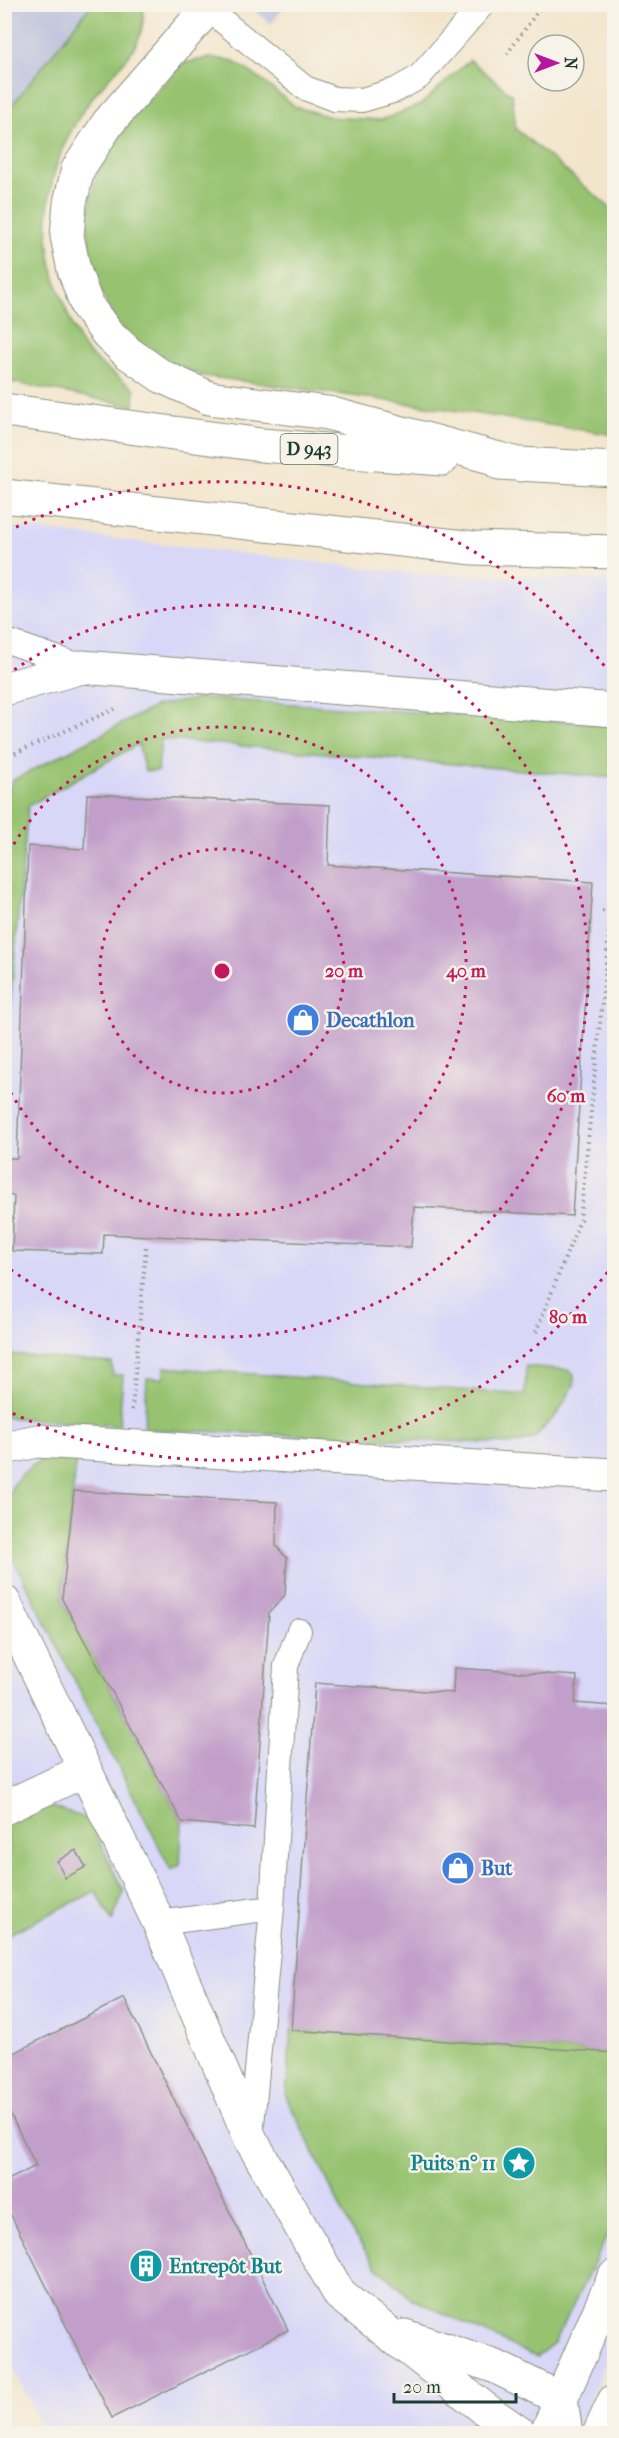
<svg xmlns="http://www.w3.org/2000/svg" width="619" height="2438" font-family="'IM FELL French Canon',serif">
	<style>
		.built { fill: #d8d7f8 }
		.industrial { fill: #bfc2dd }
		.green { fill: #97c371; stroke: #5b8052; stroke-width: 1.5 }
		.building { fill: #c29fca }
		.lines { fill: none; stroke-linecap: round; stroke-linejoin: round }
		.lane-casing { stroke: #899180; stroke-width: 26 }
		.street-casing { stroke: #899180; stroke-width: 35 }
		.secondary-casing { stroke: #899180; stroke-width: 35 }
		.highway-casing { stroke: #899180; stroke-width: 35 }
		.path { stroke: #899180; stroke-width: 4; stroke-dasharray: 1.5 4.5; stroke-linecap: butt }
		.lane { stroke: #fff; stroke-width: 24 }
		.street { stroke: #fff; stroke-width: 33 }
		.secondary { stroke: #fff; stroke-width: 33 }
		.highway { stroke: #fff; stroke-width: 33 }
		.ring { fill: none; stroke: #c2185b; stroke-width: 3; stroke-dasharray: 3 6 }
		.labels { text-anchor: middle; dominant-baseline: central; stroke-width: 5; stroke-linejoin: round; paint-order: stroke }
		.shield { fill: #f7f3e8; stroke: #60746a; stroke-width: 1.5 }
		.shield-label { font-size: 18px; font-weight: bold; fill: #1f3d34 }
		.shop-label { font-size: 20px; font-weight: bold; fill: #366cbe; stroke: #f7f3e8; text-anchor: start }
		.culture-label { font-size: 20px; font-weight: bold; fill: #0d838f; stroke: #f7f3e8; text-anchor: end }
		.centre { fill: #c2185b; stroke: #f7f3e8; stroke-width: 3 }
		.ring-label { font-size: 18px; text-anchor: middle; font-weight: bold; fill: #c2185b; stroke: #f7f3e8; stroke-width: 5; stroke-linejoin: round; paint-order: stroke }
	</style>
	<rect width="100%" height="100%" fill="#f7f3e8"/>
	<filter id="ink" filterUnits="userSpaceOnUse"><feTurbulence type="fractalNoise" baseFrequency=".0167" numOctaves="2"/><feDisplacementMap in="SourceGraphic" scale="12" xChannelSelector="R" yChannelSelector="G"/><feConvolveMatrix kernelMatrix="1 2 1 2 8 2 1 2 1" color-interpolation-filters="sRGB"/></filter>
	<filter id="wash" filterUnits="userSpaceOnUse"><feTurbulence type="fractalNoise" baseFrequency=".008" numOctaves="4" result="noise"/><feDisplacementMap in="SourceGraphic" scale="24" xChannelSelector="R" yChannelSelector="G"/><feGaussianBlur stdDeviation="1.35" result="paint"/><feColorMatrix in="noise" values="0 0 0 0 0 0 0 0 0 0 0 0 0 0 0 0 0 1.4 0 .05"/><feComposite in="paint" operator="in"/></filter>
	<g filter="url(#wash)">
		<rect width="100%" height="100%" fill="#f3e5cc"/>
		<path class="built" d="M5 526 417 574 614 580V2344L575 2434 45 2433 5 2353Z"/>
		<path class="industrial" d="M5 4 91 5 5 114 4 5Z
			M248 5H286L271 24Z"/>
		<path class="green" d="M91 5H143C148 49 117 65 93 97 43 162 34 237 67 312 71 322 76 335 82 345 95 363 117 376 135 389L134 406 5 381V114Z
			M208 58 231 60 252 73 296 107 331 117 381 120 420 105 470 60 512 95 516 129 614 211V435L420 405 203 376 153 355 116 322 93 276 87 220 97 171 132 117 184 63Z
			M201 698 614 725V778L161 739 158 771H145L138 744 28 806 5 1063 4 799 13 780 156 706Z
			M5 1354 112 1363 113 1375H123L119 1426 5 1417Z
			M526 1366 568 1370 574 1375V1385L558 1413 533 1439 513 1444 144 1429 147 1378H164V1367L525 1395Z
			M50 1456 76 1459 62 1599 182 1822 180 1865 171 1870 5 1543C1 1500 9 1474 50 1456Z
			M48 1806 89 1819 124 1892 112 1921 96 1891 5 1936V1859L10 1856 6 1826Z
			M291 2030 614 2053V2222L555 2342 536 2357 411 2298 377 2267 354 2235 286 2096Z"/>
		<g id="blocks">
			<path class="building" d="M87 794 330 805 328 865 593 882 572 1216 414 1207 411 1247 104 1234 103 1254 12 1251 14 1196 7 1195 8 1158H17L28 846 84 849Z
				M74 1491 277 1502 276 1546 287 1558 285 1595 269 1613 254 1829 182 1822 62 1599Z
				M454 1668 577 1676 575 1703 614 1706V2053L291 2030 315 1683 453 1693Z
				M76 1850 86 1867 65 1878 57 1861Z
				M124 1998 288 2330 112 2418 4 2201V2182L36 2166 4 2101V2058Z"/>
		</g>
	</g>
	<g filter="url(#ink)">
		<use href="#blocks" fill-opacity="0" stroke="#899180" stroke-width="1.5"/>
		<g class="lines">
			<defs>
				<path id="lane" d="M202 4 305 88 334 99 362 100 396 90 419 77 483 4
					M4 640 82 667
					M159 1923 272 1908 286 1666 299 1631
					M251 2136 272 1908"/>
				<path id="street" d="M4 689 82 667 614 710
					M4 1448 37 1441 614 1475
					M4 1602 159 1923 251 2140 340 2295 485 2409 521 2434
					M4 1808 85 1770
					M405 2336 496 2367 561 2399 566 2434"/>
				<path id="secondary" d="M546 2434 614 2277
					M599 2434 614 2401"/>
				<path id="highway" d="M207 9 108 123 78 169 70 203 67 236 74 270 87 306 107 333 127 352 161 376 209 398 328 413 521 465
					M4 410 261 445 442 459
					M499 463 614 469
					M4 496 474 548 614 552"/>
			</defs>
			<use href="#lane" class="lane-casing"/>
			<use href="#street" class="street-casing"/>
			<use href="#secondary" class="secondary-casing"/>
			<use href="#highway" class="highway-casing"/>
			<path class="path" d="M507 54 543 4
				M4 758 115 709
				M602 911 614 912
				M536 1332 580 1220 612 903H614
				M132 1410 146 1247"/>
			<use href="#lane" class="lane"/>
			<use href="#street" class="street"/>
			<use href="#secondary" class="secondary"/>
			<use href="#highway" class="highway"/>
		</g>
	</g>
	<g class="ring">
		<circle cx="222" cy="971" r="122"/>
		<path d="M5 860A244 244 0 1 1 5 1082"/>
		<path d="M7 675A366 366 0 1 1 7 1267"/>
		<path d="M613 1265A489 489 0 0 1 8 1411M8 531A489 489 0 0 1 613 677"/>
	</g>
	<defs>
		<symbol id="shop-disc" viewBox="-11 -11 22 22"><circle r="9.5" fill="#3f7fe0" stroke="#f7f3e8"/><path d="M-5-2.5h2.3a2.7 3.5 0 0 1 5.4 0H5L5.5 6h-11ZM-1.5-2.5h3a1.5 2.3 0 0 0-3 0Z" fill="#fff"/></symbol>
		<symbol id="sight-disc" viewBox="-11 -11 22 22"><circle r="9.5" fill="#0f9aa8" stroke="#f7f3e8"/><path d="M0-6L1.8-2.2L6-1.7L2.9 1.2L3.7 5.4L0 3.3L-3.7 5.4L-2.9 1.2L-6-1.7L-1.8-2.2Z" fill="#fff"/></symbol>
		<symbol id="building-disc" viewBox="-11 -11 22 22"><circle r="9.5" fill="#0f9aa8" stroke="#f7f3e8"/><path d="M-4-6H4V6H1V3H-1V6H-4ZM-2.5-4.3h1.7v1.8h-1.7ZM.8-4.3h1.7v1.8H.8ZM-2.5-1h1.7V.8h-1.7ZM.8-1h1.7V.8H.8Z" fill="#fff"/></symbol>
	</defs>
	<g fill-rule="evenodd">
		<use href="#shop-disc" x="284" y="1001" width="38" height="38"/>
		<use href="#shop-disc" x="439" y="1849" width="38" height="38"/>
		<use href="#sight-disc" x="500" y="2144" width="38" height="38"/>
		<use href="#building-disc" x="127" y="2247" width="38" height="38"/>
	</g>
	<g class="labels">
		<rect class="shield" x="280.5" y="434" width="57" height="30" rx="4.5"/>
		<g class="shield-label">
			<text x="309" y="449">D 943</text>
		</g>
		<g class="shop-label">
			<text x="326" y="1020">Decathlon</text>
			<text x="481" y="1868">But</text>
		</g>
		<g class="culture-label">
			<text x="496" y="2163">Puits n° 11</text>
			<text x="169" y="2266" text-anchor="start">Entrepôt But</text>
		</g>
	</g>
	<circle cx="222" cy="971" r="9" class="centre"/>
	<g class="ring-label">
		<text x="344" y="977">20 m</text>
		<text x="466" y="977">40 m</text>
		<text x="566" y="1102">60 m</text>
		<text x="568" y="1323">80 m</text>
	</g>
	<rect width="619" height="2438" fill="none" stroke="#f7f3e8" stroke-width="24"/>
	<g transform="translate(556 63) rotate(90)"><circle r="28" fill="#f7f3e8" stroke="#a1aaa0" stroke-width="1.5"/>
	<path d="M0-4.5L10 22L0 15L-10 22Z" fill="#b5179e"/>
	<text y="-9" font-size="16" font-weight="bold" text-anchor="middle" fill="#1f3d34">N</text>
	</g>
	<path d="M394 2393v9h122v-9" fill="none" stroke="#1f3d34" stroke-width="3"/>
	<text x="403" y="2393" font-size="18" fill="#1f3d34" stroke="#f7f3e8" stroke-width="4.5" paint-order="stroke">20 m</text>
</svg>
